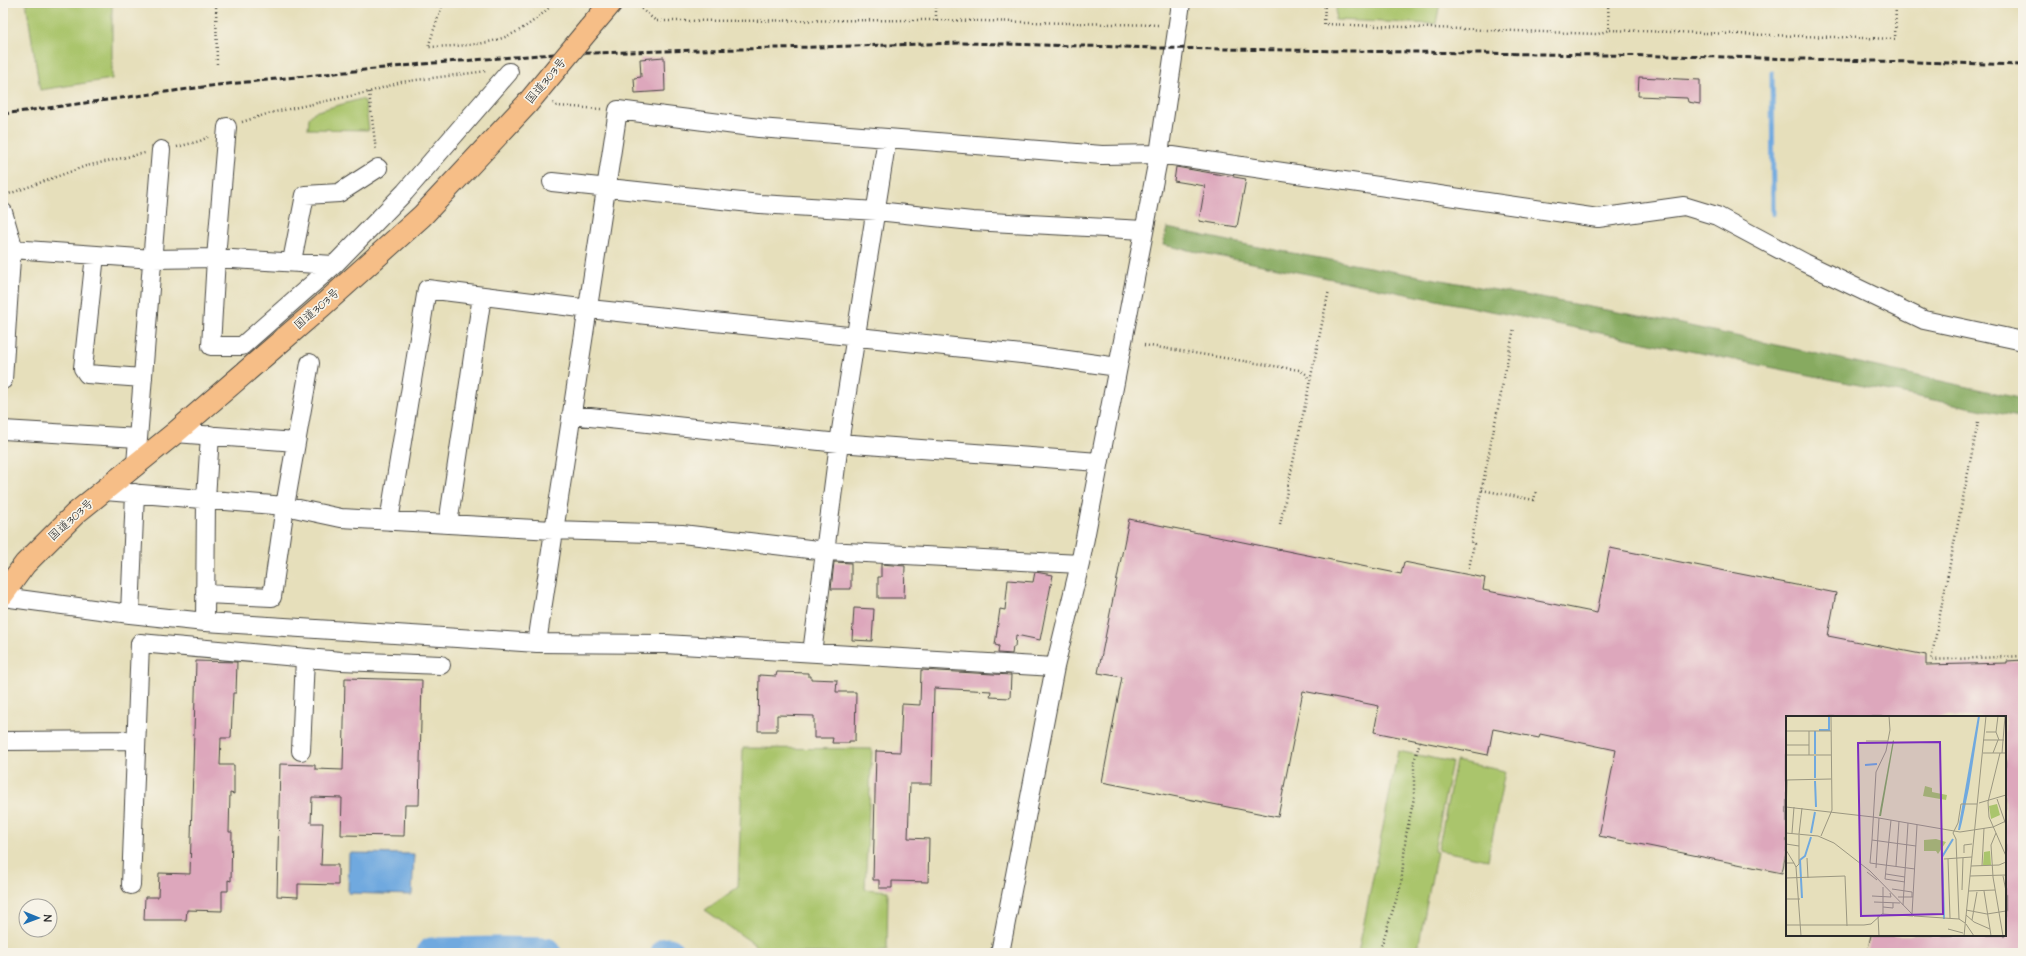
<svg xmlns="http://www.w3.org/2000/svg" width="2026" height="956" font-family="'Architects Daughter','Klee One',sans-serif">
	<style>
		.green { fill: #aac56c; stroke: #6a784c }
		.forest { fill: #87aa60; stroke: #596a46 }
		.water { fill: #70a9df; stroke: #4e6a85 }
		.lines { fill: none; stroke-linecap: round; stroke-linejoin: round }
		.stream { stroke: #70a9df; stroke-width: 5 }
		.river { stroke: #70a9df; stroke-width: 31 }
		.building { fill: #dda7bc }
		.minor-casing { stroke: #474641; stroke-width: 20 }
		.highway-casing { stroke: #474641; stroke-width: 24 }
		.path { stroke: #474641; stroke-width: 2.5; stroke-dasharray: 1 3; stroke-linecap: butt }
		.minor { stroke: #fff; stroke-width: 18 }
		.highway { stroke: #f6be87; stroke-width: 22 }
		.rail { stroke: #2b2b2b; stroke-width: 3; stroke-dasharray: 6 3; stroke-linecap: butt }
		.highway-bridge-casing { stroke: #474641; stroke-width: 24; stroke-linecap: butt }
		.highway-bridge { stroke: #f6be87; stroke-width: 22 }
		.labels { text-anchor: middle; dominant-baseline: central; stroke-width: 3.5; stroke-linejoin: round; paint-order: stroke }
		.street-label { font-size: 12px; fill: #2b2b2b; stroke: #f7f3e8 }
		.inset-river { fill: none; stroke: #70a9df; stroke-width: 2 }
		.inset-road { fill: none; stroke: #9b9781; stroke-width: 1 }
		.view { fill: #7b2cbf; fill-opacity: 0.15; stroke: #7b2cbf; stroke-width: 2 }
		.inset-edge { fill: none; stroke: #2b2b2b; stroke-width: 2 }
	</style>
	<rect width="100%" height="100%" fill="#f7f3e8"/>
	<filter id="ink" filterUnits="userSpaceOnUse"><feTurbulence type="fractalNoise" baseFrequency=".025" numOctaves="2"/><feDisplacementMap in="SourceGraphic" scale="8" xChannelSelector="R" yChannelSelector="G"/><feConvolveMatrix kernelMatrix="1 2 1 2 8 2 1 2 1" color-interpolation-filters="sRGB"/></filter>
	<filter id="wash" filterUnits="userSpaceOnUse"><feTurbulence type="fractalNoise" baseFrequency=".012" numOctaves="4" result="noise"/><feDisplacementMap in="SourceGraphic" scale="16" xChannelSelector="R" yChannelSelector="G"/><feGaussianBlur stdDeviation="0.9" result="paint"/><feColorMatrix in="noise" values="0 0 0 0 0 0 0 0 0 0 0 0 0 0 0 0 0 1.4 0 .05"/><feComposite in="paint" operator="in"/></filter>
	<g filter="url(#wash)">
		<rect width="100%" height="100%" fill="#e6dfbb"/>
		<path class="green" d="M26 3H112V79L40 90Z
			M1337 3H1440L1436 24 1335 20Z
			M361 99 365 101 369 130 308 129 309 118 314 112Z
			M743 748 872 749 865 889 888 891 887 951 863 953H767L705 910 738 887Z
			M1398 751 1452 762 1434 851 1437 852 1417 953H1358Z
			M1456 761 1505 771 1488 860 1438 850Z"/>
		<path class="forest" d="M1167 228 1248 245 1667 321 2023 399V418L1163 245Z"/>
		<path class="water" d="M349 853 414 854 412 895 348 893Z"/>
		<g class="lines">
			<path class="stream" d="M1772 73 1773 214"/>
			<path class="river" d="M432 953 499 952 546 953
				M666 953H669"/>
		</g>
		<g id="blocks">
			<path class="building" d="M664 57 665 91 635 93 634 78 641 77 640 59Z
				M1639 77 1700 80V104L1688 102 1687 98 1638 96Z
				M1176 167 1246 179 1237 227 1199 221 1205 186 1174 181Z
				M1129 519 1401 574 1404 562 1485 578 1483 590 1597 613 1610 548 1836 593 1828 636 1926 655V665L2007 663V661L2023 660V953H1867L1871 935H2005V717H1787V848L1782 873 1599 836 1616 750 1540 734 1539 738 1493 729 1488 755 1374 732 1379 706 1303 691 1278 817 1102 782 1122 677 1098 673Z
				M834 562 851 563V589H831Z
				M881 564 905 566 904 598H878V577H881Z
				M1035 572 1053 575 1040 640 1016 635 1015 647H1013L1012 654 998 653 999 646 995 645 1000 609 1005 610 1008 580 1033 582Z
				M854 608 874 609 872 641 852 640Z
				M196 661 237 662 236 693H233L231 738H221L220 765H234V794L230 793 229 832H232L231 881 228 880V891H222V911L187 910 186 920H144L145 897H158L159 873 190 874Z
				M921 670 1011 675 1010 698 990 697 991 691 934 688 932 784H910L908 838 929 839 928 882 892 881V888H879V880H873L876 751 900 752 902 704 920 705Z
				M777 672 808 673V676H811V679L837 680 836 692H856L855 741H849V743H832L833 738H814V716L777 715V731H758L759 675 776 676Z
				M345 678 422 680 419 805H405L404 836 341 835 342 798 312 797 311 823H323L321 865H338V885L298 884V897L277 896 280 764 315 765V769L343 770Z"/>
		</g>
	</g>
	<g filter="url(#ink)">
		<use href="#blocks" fill-opacity="0" stroke="#474641" stroke-width="1"/>
		<g class="lines">
			<defs>
				<path id="minor" d="M227 127 216 258 211 346H242L334 265 405 192 509 72
					M887 138 1102 155 1159 154 1598 218 1684 206 1717 216 1805 263 1924 320 2023 341
					M552 182 760 204 877 211 972 221 1144 230
					M3 212 12 243 3 380
					M12 249 153 259 216 258 334 265
					M95 255 83 368 87 374 143 378
					M292 261 305 195 339 193 378 168
					M571 415 839 443 1099 462
					M3 430 138 438
					M175 433 296 442
					M136 464 161 150
					M105 491 285 506 341 518 553 530 682 534 826 551 1080 564
					M389 521 427 289 589 309 1031 355 1118 367
					M448 524 482 296
					M205 594 272 597 285 506 310 363
					M3 597 130 614 205 622 537 643 665 644 1055 667
					M130 614 135 493
					M205 622 206 499 210 435
					M537 643 618 110 759 128 887 138 839 443 812 653
					M3 741 136 740
					M301 751 305 658
					M131 885 140 643 341 661 441 665
					M1000 953 1055 667 1080 564 1159 154 1181 3"/>
				<path id="highway" d="M589 29 611 3
					M3 594 25 564 76 513 175 433 322 306 422 216 527 104"/>
			</defs>
			<use href="#minor" class="minor-casing"/>
			<use href="#highway" class="highway-casing"/>
			<path class="path" d="M216 3 217 66
				M443 3 428 47C485 45 511 45 554 3
				M642 3 639 7 656 21 936 20 1160 25
				M1325 3 1324 24 1598 34 1609 30 1895 39 1896 3
				M1608 3 1609 30
				M936 20V3
				M369 92 376 151
				M553 103 557 106 601 109
				M242 122 270 113 369 92 401 82 487 71
				M177 147 200 141 208 137
				M6 195 86 166 145 153
				M1144 345 1299 370 1306 374 1309 380
				M1978 422 1931 660 2023 656
				M1482 490 1534 500 1536 491
				M1280 525 1329 290
				M1469 568 1474 544 1471 543 1514 328
				M1379 953 1401 885 1406 835 1414 798V761L1420 742"/>
			<use href="#minor" class="minor"/>
			<use href="#highway" class="highway"/>
			<path class="rail" d="M3 114 218 85 433 63 554 54 963 43 1161 48 1727 57 2023 65"/>
			<defs>
				<path id="highway-bridge" d="M527 104 589 29"/>
			</defs>
			<use href="#highway-bridge" class="highway-bridge-casing"/>
			<use href="#highway-bridge" class="highway-bridge"/>
		</g>
	</g>
	<g class="labels">
		<g class="street-label">
			<text transform="translate(546 81) rotate(-50)">国道303号</text>
			<text transform="translate(317 309) rotate(-41)">国道303号</text>
			<text transform="translate(71 520) rotate(-42)">国道303号</text>
		</g>
	</g>
	<g transform="translate(1786 716)">
		<rect width="220" height="220" fill="#e6dfbb"/>
		<path d="M139 70 146 72V76L161 79 160 84 137 80ZM211 88 214 99 205 103 203 90ZM150 123 160 126 152 138 150 135H138V124ZM204 135 205 149H197L198 136Z" fill="#aac56c"/>
		<path d="M107 24 108 25 95 100H93Z" fill="#87aa60"/>
		<path d="M192 0H194L183 72 176 106 174 114H172Z" fill="#70a9df"/>
		<path class="inset-river" d="M33 14H43V0M29 15V38M29 40V62M79 49 91 48M29 65 30 91M25 117 29 96M16 182 14 144 19 140 25 121M158 203 156 141 167 123"/>
		<path class="inset-road" d="M0 15H45M23 15V39M200 16H210L213 24M210 16 212 0M197 24H218M80 25H102M0 29H23M197 37H220M207 37 212 24M214 37 202 86 203 101 220 140M216 37 219 0M0 39H45M0 64 45 63M211 83 220 109M193 87 220 79M0 91 87 101 174 116 207 111 220 105M0 102 1 64M105 104 99 163 119 166M0 117 32 120 48 127 84 155 128 200 173 203 179 207M6 117 8 91M210 117 205 129 207 161 217 220M13 118 16 92M13 119V148L10 151 15 220M35 120 46 94 45 0M86 124 90 56 100 35 104 14 103 0M0 128 13 130M0 134 8 147M178 137V129L186 128M21 142 22 162M158 143 186 141M162 143 164 202M0 147H8L10 151M110 150 113 105M185 150 213 149 220 146M196 150 198 112M90 152 93 102M129 153 84 147 86 124 130 130M81 156 91 164M100 158 119 161M184 160 220 159M217 160 220 175M0 162 59 160 61 210M106 173 126 176V181M176 174 177 142M183 175 209 174M198 175 204 213M86 180 105 181 104 177M112 181H127M0 183H14M88 186 114 187M117 189 122 107M97 191 107 192V187M180 194 201 198 220 195M97 198V171M126 198 131 109M180 199 188 206 204 213 205 220M92 200 93 220M173 203 170 123 167 117 172 107 175 88H191M186 204 191 176M180 208 188 220M0 209H78L85 208 96 198 127 200M162 213 177 217M178 220 200 0"/>
		<path class="view" d="M154 26 157 198 75 200 72 27Z"/>
		<rect width="220" height="220" class="inset-edge"/>
	</g>
	<rect width="2026" height="956" fill="none" stroke="#f7f3e8" stroke-width="16"/>
	<g transform="translate(38 918) rotate(91)"><circle r="19" fill="#f7f3e8" stroke="#a5a39c"/>
	<path d="M0-3L7 15L0 10L-7 15Z" fill="#1f6fb2"/>
	<text y="-6" font-size="11" font-weight="bold" text-anchor="middle" fill="#2b2b2b">N</text>
	</g>
</svg>
